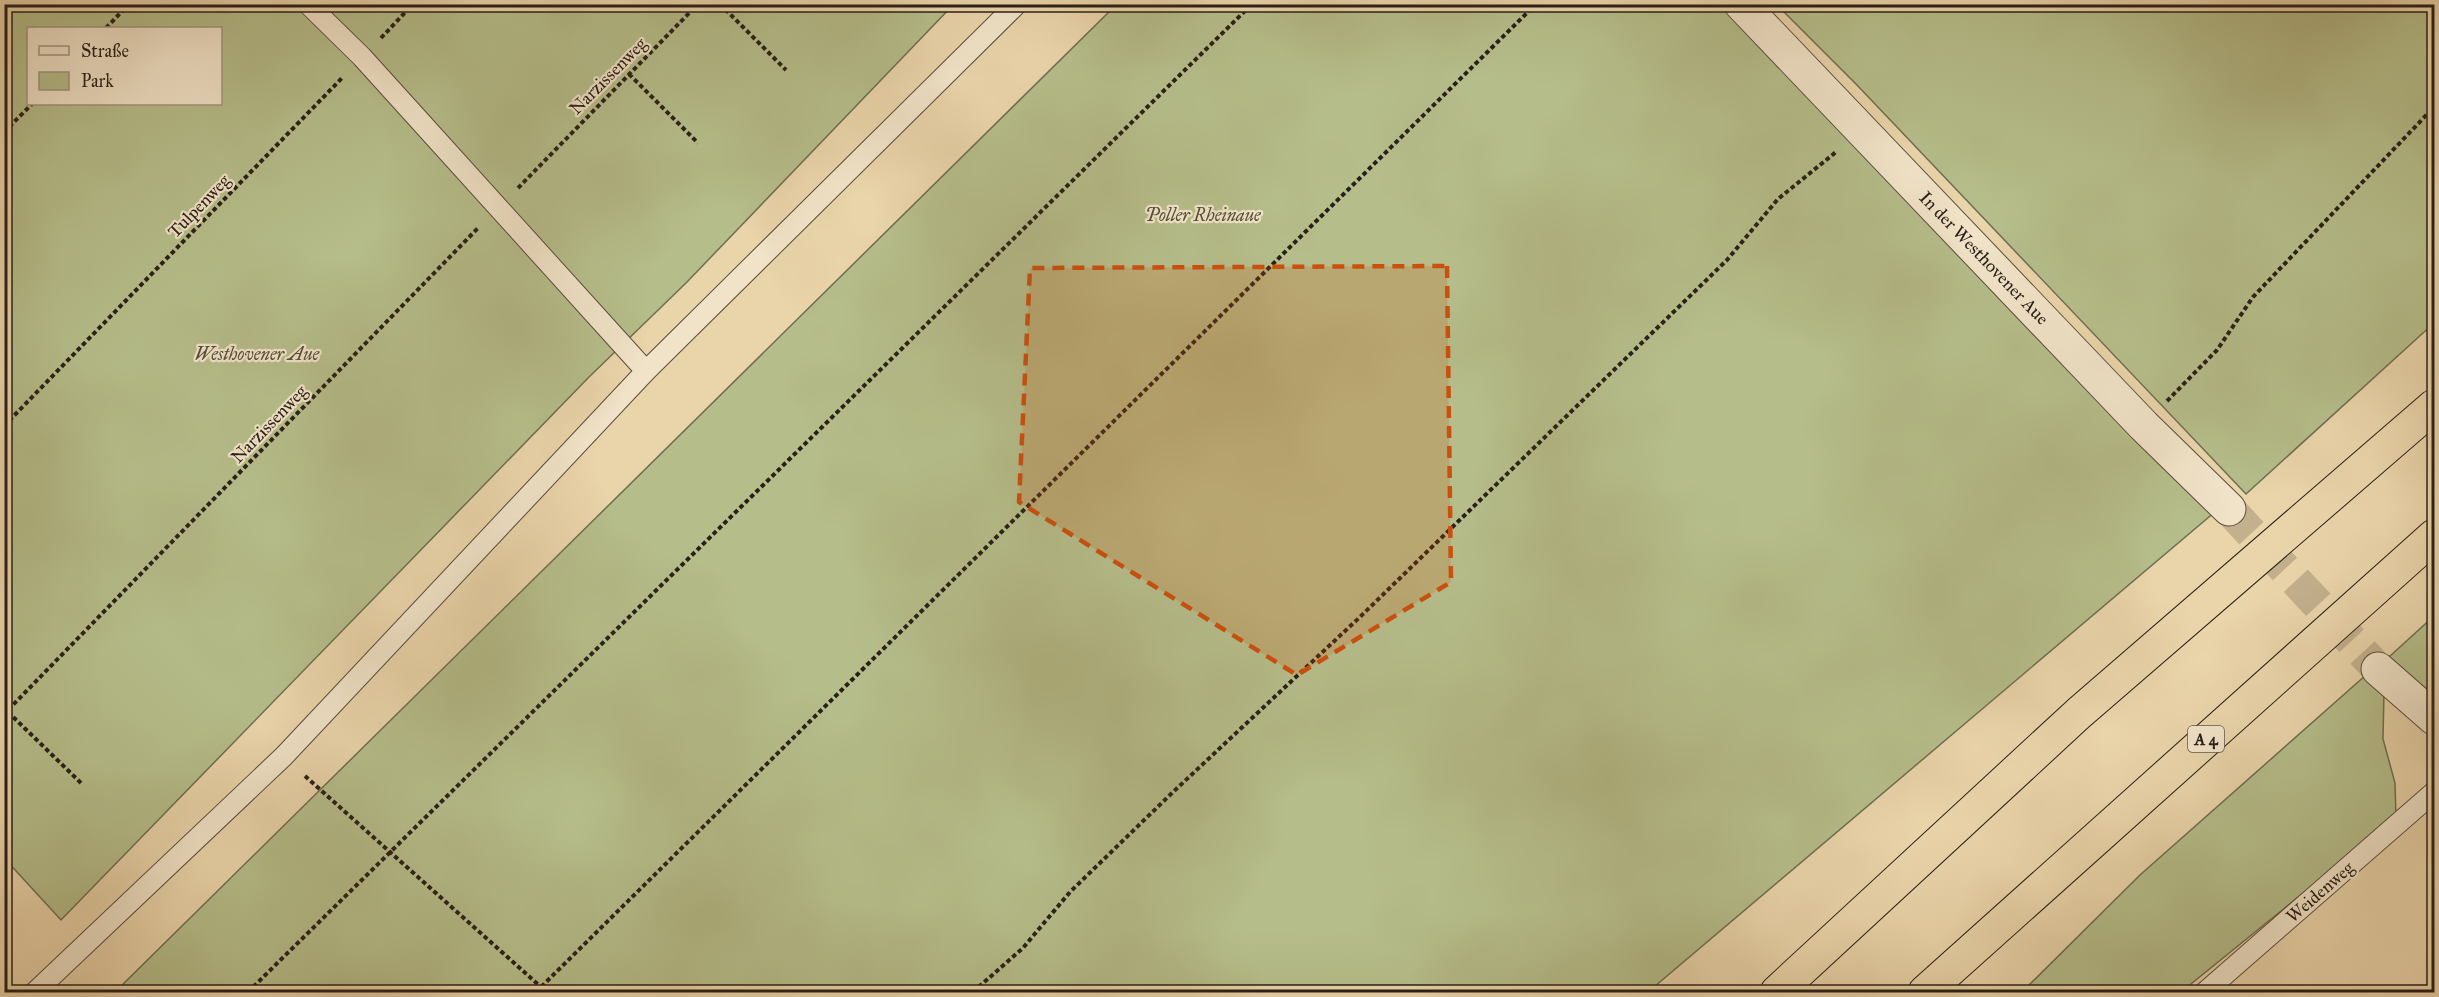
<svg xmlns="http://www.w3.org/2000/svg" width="2439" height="997" font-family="'IM FELL Great Primer',serif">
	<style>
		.green { fill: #b5bd8a; stroke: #6e6e50; stroke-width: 1.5; fill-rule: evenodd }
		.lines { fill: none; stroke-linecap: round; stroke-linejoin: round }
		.minor-tunnel { stroke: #c3b08d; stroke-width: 33; stroke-dasharray: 33 16; stroke-linecap: butt }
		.service-casing { stroke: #584d3c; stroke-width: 22 }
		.minor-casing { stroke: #584d3c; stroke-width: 35 }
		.motorway-casing { stroke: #282017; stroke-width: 35 }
		.path { stroke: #282017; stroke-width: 4; stroke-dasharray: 4.5 3; stroke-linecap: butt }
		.service { stroke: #f1e3c8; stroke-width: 20 }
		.minor { stroke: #f1e3c8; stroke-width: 33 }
		.motorway { stroke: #ead4aa; stroke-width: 33 }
		.marked { fill: #cb500e; fill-opacity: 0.2; stroke: #cb500e; stroke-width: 4.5; stroke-dasharray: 12 8; stroke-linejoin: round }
		.labels { text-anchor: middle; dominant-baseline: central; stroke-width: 4.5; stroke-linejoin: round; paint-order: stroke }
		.shield { fill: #f1e3c8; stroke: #645a4c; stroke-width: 1.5 }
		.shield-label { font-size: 16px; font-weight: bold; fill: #282017 }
		.street-label { font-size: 18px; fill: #282017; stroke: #f1e3c8 }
		.park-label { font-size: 18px; font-style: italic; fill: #524f3a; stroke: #f1e3c8 }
	</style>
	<rect width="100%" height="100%" fill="#ead4aa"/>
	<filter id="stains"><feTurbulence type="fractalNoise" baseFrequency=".00333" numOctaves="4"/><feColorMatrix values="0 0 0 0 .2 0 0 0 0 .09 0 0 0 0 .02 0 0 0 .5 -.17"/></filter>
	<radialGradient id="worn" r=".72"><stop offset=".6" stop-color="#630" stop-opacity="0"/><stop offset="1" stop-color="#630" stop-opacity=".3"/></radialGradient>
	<path class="green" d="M5 5H953L687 282 589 377 61 920 5 859ZM28 28H220V104H28Z
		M1116 5H1724L2014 312 2216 511 1648 992H115Z
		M1777 5H2434V323L2246 494 1856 84Z
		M2434 616V696L2389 657Z
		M2366 675 2384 691 2383 739 2395 783 2396 818 2181 992H2022L2140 875Z"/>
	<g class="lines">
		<path class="minor-tunnel" d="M2229 509 2378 669"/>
		<defs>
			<path id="service" d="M308 4 362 57 646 371
				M35 992 284 756 646 371 1017 4
				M2205 992 2434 792"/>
			<path id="minor" d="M1741 4 2144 426 2229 509
				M2378 669 2434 718"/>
			<path id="motorway" d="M1777 992 2079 713 2434 406
				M1925 992 2434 536"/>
		</defs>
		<use href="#service" class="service-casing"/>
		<use href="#minor" class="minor-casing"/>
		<use href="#motorway" class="motorway-casing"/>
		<path class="path" d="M720 4 786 70
			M106 28 129 4
			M381 38 413 4
			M629 74 698 143
			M4 132 32 104
			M518 188 698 4
			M2167 401 2217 350 2253 297 2434 107
			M4 426 342 78
			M305 776 541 987
			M81 783 7 711 479 227
			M248 992 1252 4
			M536 992 1536 4
			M973 992 1023 948 1070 892 1172 793 1361 616 1727 260 1778 199 1836 152"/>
		<use href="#service" class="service"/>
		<use href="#minor" class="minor"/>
		<use href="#motorway" class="motorway"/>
	</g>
	<path class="marked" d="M1447 266 1451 582 1297 675 1019 502 1030 268Z"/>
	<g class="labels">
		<rect class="shield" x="2188" y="726" width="36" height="26" rx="4.5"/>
		<g class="shield-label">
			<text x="2206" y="739">A 4</text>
		</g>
		<g class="street-label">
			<text transform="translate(608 76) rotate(-45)">Narzissenweg</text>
			<text transform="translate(199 206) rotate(-46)">Tulpenweg</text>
			<text transform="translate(1984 258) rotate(46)">In der Westhovener Aue</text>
			<text transform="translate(269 424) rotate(-46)">Narzissenweg</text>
			<text transform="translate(2320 892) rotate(-41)">Weidenweg</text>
		</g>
		<g class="park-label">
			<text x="1203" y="215">Poller Rheinaue</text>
			<text x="257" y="354">Westhovener Aue</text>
		</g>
	</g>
	<rect width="2439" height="997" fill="none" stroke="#ead4aa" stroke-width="24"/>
	<rect x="6" y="6" width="2427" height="985" fill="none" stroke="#282017" stroke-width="3"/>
	<rect x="12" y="12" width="2415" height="973" fill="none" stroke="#282017" stroke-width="1.5"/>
	<rect x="27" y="27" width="195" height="78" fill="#f1e3c8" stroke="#a19581" stroke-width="1.5"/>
	<rect x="39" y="46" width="30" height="9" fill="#f1e3c8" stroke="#a19581" stroke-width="1.5"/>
	<text x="81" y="57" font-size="18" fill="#282017">Straße</text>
	<rect x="39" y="72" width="30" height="18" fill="#b5bd8a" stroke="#a19581" stroke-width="1.5"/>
	<text x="81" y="87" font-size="18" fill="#282017">Park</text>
	<rect width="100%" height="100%" filter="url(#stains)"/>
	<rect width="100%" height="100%" fill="url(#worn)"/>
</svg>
